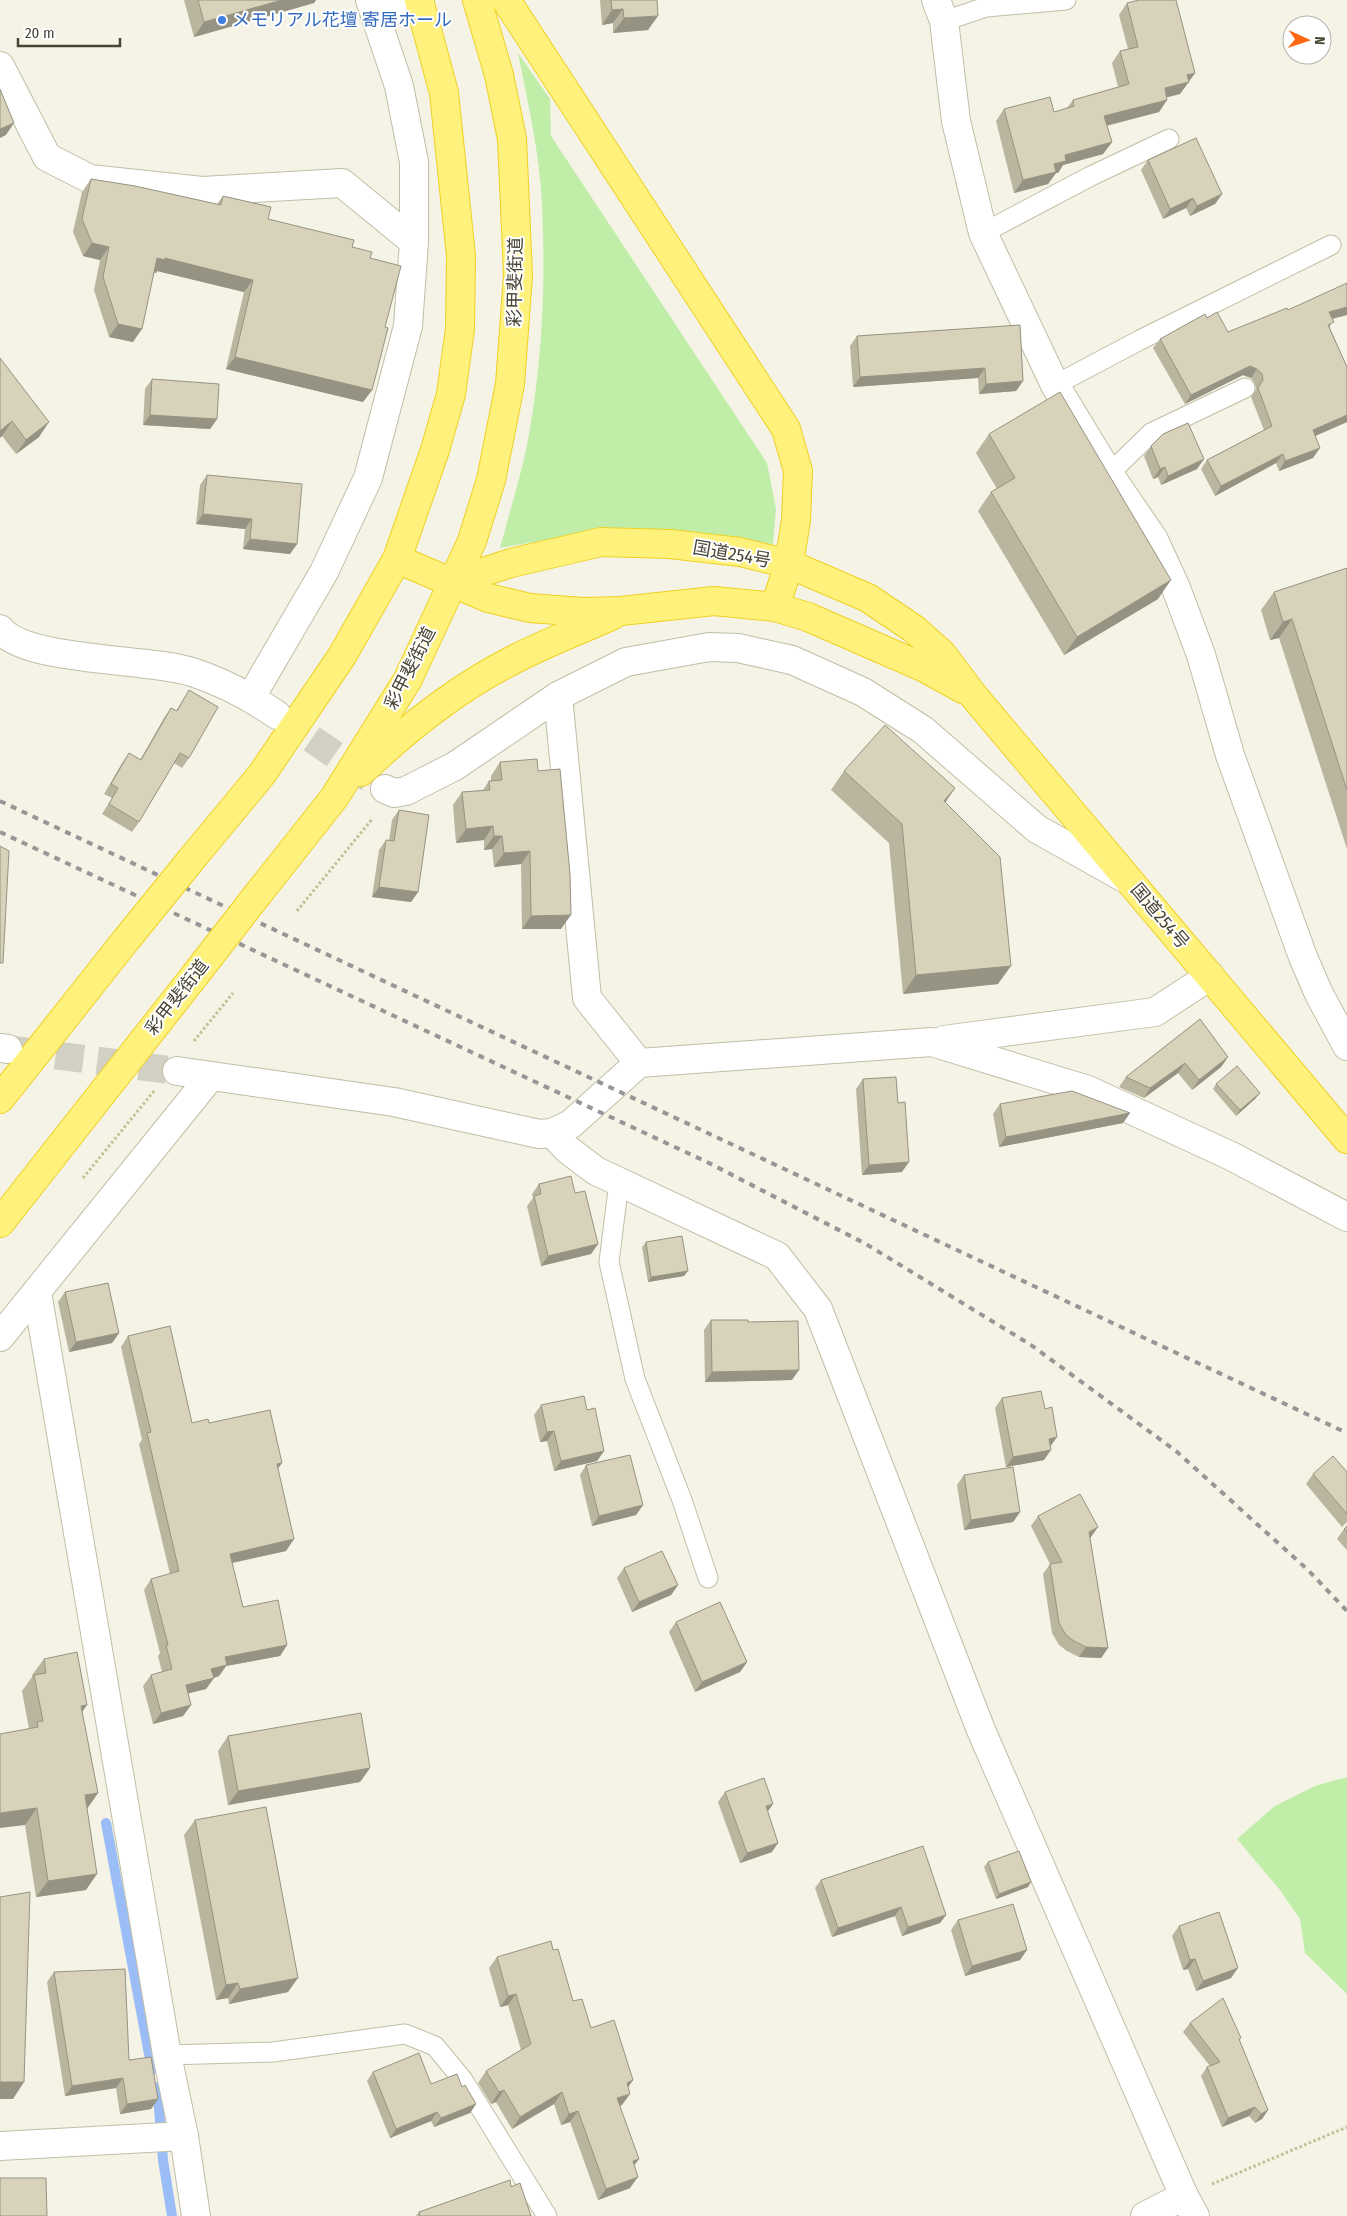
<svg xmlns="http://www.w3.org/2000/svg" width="1347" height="2216" font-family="'Fira Sans Condensed','Noto Sans JP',sans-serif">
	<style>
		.green { fill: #c0eea9 }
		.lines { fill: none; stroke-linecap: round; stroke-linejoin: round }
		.stream { stroke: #9abdf8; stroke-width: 10 }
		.minor-tunnel { stroke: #d2d0c2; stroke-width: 28; stroke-dasharray: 28 14; stroke-linecap: butt }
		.service-casing { stroke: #c1bea6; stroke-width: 21 }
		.minor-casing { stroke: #c1bea6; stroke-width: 30 }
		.tertiary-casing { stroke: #c1bea6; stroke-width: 30 }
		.trunk-casing { stroke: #efd024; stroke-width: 30 }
		.path { stroke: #c4be96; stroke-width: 3; stroke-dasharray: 2.5 2.5; stroke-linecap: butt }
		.service { stroke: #fff; stroke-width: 19 }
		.minor { stroke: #fff; stroke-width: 28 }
		.tertiary { stroke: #fff; stroke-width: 28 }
		.trunk { stroke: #fff27c; stroke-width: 28 }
		.rail { stroke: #969696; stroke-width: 4; stroke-dasharray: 6 6; stroke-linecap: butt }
		.trunk-bridge-casing { stroke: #efd024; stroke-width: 30; stroke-linecap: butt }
		.trunk-bridge { stroke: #fff27c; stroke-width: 28 }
		.wall { fill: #b9b59f }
		.shaded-wall { fill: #969382 }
		.building { fill: #d7d2b9; stroke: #969382 }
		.shop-dot { fill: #3f7fe0; stroke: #fff; stroke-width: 2 }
		.labels { text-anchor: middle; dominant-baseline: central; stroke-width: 4; stroke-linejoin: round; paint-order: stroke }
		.shop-label { font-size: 18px; fill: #366cbe; stroke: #fff; text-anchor: start }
		.street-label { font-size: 18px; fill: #484434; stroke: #fff }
	</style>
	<rect width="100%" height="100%" fill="#f4f3e5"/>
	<path class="green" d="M518 53 550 99 551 136 767 463 776 509 773 544 694 534 603 530 500 548C509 514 520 479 527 445 542 367 546 286 542 206 540 155 528 103 518 53Z
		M1347 1777V1994L1305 1953 1300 1919 1280 1890 1237 1839 1275 1806 1315 1786Z"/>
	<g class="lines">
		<path class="stream" d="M106 1823 152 2070
			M155 2087 159 2108 163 2160 172 2216"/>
		<path class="minor-tunnel" d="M277 715 373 781
			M14 1050 177 1071"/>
		<defs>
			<path id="service" d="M944 21 986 7 1066 0
				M983 233 1091 176 1169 139
				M1055 385 1140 340 1331 245
				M1109 474 1151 433 1245 388
				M619 1182 609 1262 635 1379 682 1500 708 1578
				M167 2055 273 2052 405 2034 435 2046 463 2080 547 2216"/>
			<path id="minor" d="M936 0 944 21 956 121 983 233 1055 385 1109 474 1154 540 1176 588 1201 655 1230 755 1303 957 1319 994 1347 1046
				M377 17 420 1
				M0 66 47 157 90 179 202 191 342 183 414 242
				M0 629C25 662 150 658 192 672 223 682 251 697 277 715
				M558 696 587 998 639 1063
				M251 697 324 572 368 478 408 326 414 242V162L399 86 370 0
				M385 789 394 793 406 791 455 766 558 696 626 662 709 647 738 648 792 660 863 692 923 730 1037 829 1126 879
				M944 1040 1155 1012 1210 976
				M0 1048 8 1049
				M177 1071 394 1102 539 1134 552 1133 571 1124 639 1063 932 1042 1088 1090 1231 1156 1347 1217
				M0 1337 211 1076
				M0 2146 184 2136 167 2055 37 1292
				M1145 2216 1184 2196"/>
			<path id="tertiary" d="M552 1133 567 1149 596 1171 777 1256 818 1309 981 1730 1184 2196 1195 2216
				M184 2136 196 2216"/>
			<path id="trunk" d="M506 0 786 429 798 471 796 520 789 564 775 607
				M397 559 488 598 530 608 583 612 621 611 714 601 775 607 808 617 925 668 963 689
				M452 582 511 563 601 542 670 544 740 552 789 564 868 598 914 629 942 654 972 694 1347 1139
				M361 772C407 728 457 688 515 659 546 643 580 630 613 615
				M190 861 262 774 342 656 397 559 435 450 451 394 460 329 461 256 444 93 419 0
				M258 894 334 798 408 679 472 541 491 480 510 384 518 275 512 139 499 75 477 0
				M0 1099 126 940
				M0 1223 195 975"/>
		</defs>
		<use href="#service" class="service-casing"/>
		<use href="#minor" class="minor-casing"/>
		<use href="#tertiary" class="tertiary-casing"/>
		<use href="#trunk" class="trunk-casing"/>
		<path class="path" d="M297 911 373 818
			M194 1041 233 993
			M83 1178 154 1091
			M1212 2184 1347 2127"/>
		<use href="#service" class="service"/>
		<use href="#minor" class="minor"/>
		<use href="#tertiary" class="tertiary"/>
		<use href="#trunk" class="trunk"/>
		<path class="rail" d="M0 801 1347 1433
			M0 832 709 1163 866 1244 1031 1345 1176 1451 1308 1570 1347 1611"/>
		<defs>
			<path id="trunk-bridge" d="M126 940 190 861
				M195 975 258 894"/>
		</defs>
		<use href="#trunk-bridge" class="trunk-bridge-casing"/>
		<use href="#trunk-bridge" class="trunk-bridge"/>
	</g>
	<path class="wall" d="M184 0H316L314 3 194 37Z
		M600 0H657L648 30 613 33V23L602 25Z
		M1127 3 1195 73 1180 94 1167 97V100L1159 112 1107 126 1112 142 1103 154 1063 165 1058 173H1056L1048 184 1014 193 996 121 1004 109 1054 112 1067 108 1073 100 1118 87 1112 63 1120 51 1128 49 1119 15Z
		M1148 160 1222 194 1215 204 1190 216 1186 208 1163 219 1141 170Z
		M91 179 217 204 223 196 268 219 352 247 370 258 385 327 372 390 363 402 226 369 244 292 157 271 156 273 154 272 133 342 109 337 94 290 100 260 83 256 73 232 82 192Z
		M1288 310 1347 315 1332 319 1330 328 1347 367V422L1315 436 1313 458 1279 471 1276 463 1215 496 1201 469 1207 460 1264 430 1251 397 1256 389 1255 384 1251 378 1243 375 1185 404 1153 348 1160 339 1207 318 1228 332Z
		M1020 325 1023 381 1016 391 979 394 978 378 853 387 850 346 857 336Z
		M0 358 39 437 16 454 2 436 0 438Z
		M152 379 217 419 210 429 143 425 145 389Z
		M989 434 1158 599 1064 655 978 511 991 492 997 489 976 453Z
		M1151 446 1204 459 1197 469 1161 485 1158 477 1153 479 1144 456Z
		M207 475 297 544 290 554 243 549 245 529 196 524 200 485Z
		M1347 568V849L1279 638 1270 640 1261 610 1274 592Z
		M189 690V758L182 768 174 763 139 822 132 832 102 814 112 798 104 794 122 763 129 753 140 760 164 718 171 708 176 711Z
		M500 762 538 771 561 929H522L521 864 494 867 492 849 484 850V840L456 843 453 805 462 792 483 790 489 781H491V776Z
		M844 771 955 788 945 803 998 984 903 994 889 843 831 790Z
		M399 810 418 892 411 902 372 897 379 850 386 840 389 841 392 820Z
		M1200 1019 1228 1057 1221 1067 1192 1090 1178 1073 1144 1098 1119 1087 1126 1077Z
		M863 1079 902 1172 862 1175 856 1089Z
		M1216 1084 1256 1098 1236 1116 1213 1089Z
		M1000 1104 1130 1113 1123 1123 999 1147 993 1114Z
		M539 1184 575 1193 598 1244 591 1254 541 1266 527 1206 533 1198 532 1194Z
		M646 1242 684 1276 648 1282 642 1247Z
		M65 1292 119 1333 112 1343 69 1352 58 1302Z
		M711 1320 748 1322 792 1380 705 1382 704 1330Z
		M128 1336 192 1423H209L278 1469 286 1551 232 1563 243 1607 287 1645 280 1656 226 1666 219 1676 214 1678 206 1689 188 1693 191 1705 183 1716 153 1724 143 1686 151 1675 162 1672 158 1656 160 1653 144 1590 151 1579 170 1574 139 1444 142 1440 121 1347Z
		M1002 1398 1051 1446 1044 1460 1006 1467 995 1408Z
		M541 1405 587 1410 604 1451 597 1461 554 1471 547 1441 540 1442 534 1415Z
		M586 1465 643 1505 636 1515 592 1526 580 1475Z
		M1347 1472V1522L1342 1527 1306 1484 1313 1474Z
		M964 1475 1020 1512 1013 1522 964 1530 957 1485Z
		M1038 1516 1091 1537 1090 1538 1108 1648 1101 1658 1079 1657 1067 1651 1059 1645 1052 1633 1043 1574 1050 1564 1031 1526Z
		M1347 1526V1550L1337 1539 1344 1529Z
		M624 1568 678 1585 671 1595 632 1612 617 1578Z
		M676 1622 747 1662 740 1672 695 1692 669 1632Z
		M44 1659 87 1705 82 1711 98 1793 87 1808 86 1890 36 1897 25 1825 29 1729 22 1691 32 1677V1675Z
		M228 1736 370 1768 360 1782 228 1805 218 1751Z
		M725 1792 768 1811 772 1852 740 1863 718 1802Z
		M195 1820 288 1992 229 2004 228 1998 216 2000 184 1835Z
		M988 1862 1028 1887 996 1899 984 1867Z
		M821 1880 946 1915 940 1923 902 1936 895 1916 832 1937 815 1888Z
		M958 1920 1020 1960 965 1976 951 1930Z
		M1179 1926 1231 1978 1196 1991 1188 1969 1183 1970 1172 1936Z
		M553 1950 573 2001 591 2028 633 2080 628 2087 622 2105 620 2106 634 2165 630 2188 598 2200 570 2122 561 2125 554 2104 512 2129 496 2102 491 2104 478 2083 486 2071 521 2050 508 2005 500 2007 489 1968 497 1957Z
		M54 1972 129 2060 158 2099 151 2109 120 2114 116 2088 65 2096 47 1982Z
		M1190 2023 1239 2040 1268 2110 1262 2119 1255 2123 1249 2116 1222 2127 1201 2076 1207 2067 1210 2066 1183 2032Z
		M373 2072 431 2084 462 2087 476 2104 470 2113 434 2127 431 2121 390 2138 367 2081Z
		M511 2187 531 2216H416L419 2212Z"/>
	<path class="shaded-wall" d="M282 0H316L314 3 194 37 204 22Z
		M623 9 613 23 602 25 612 10Z
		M658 16 648 30 613 33 624 18Z
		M1195 73 1180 94 1156 100 1165 88 1187 75Z
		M1167 100 1159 112 1096 128 1104 116Z
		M14 123 6 135 0 138V129Z
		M1112 142 1103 154 1063 165 1058 173H1056L1048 184 1014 193 1023 180 1054 164 1065 155Z
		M1222 194 1215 204 1190 216 1197 206Z
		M1193 198 1186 208 1163 219 1170 209Z
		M92 243 109 247 100 260 83 256Z
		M157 258H165L253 280 244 292 157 271 156 273 148 271Z
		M1347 307V315L1323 321 1329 312Z
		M118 324 142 329 133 342 109 337Z
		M235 357 372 390 363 402 226 369Z
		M1250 366 1257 369 1251 378 1243 375 1185 404 1191 395Z
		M985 368 978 378 853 387 860 377Z
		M1023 381 1016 391 979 394 986 384Z
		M150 415 217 419 210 429 143 425Z
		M1347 415V422L1306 440 1313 430Z
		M12 421 2 436 0 438V431Z
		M49 422 39 437 16 454 26 440Z
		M1320 448 1313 458 1279 471 1285 461Z
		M1283 454 1276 463 1215 496 1221 486Z
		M1204 459 1197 469 1161 485 1168 476Z
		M1165 467 1158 477 1153 479 1160 469Z
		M203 514 252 519 245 529 196 524Z
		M250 539 297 544 290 554 243 549Z
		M1171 580 1158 599 1064 655 1077 637Z
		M1292 619 1279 638 1270 640 1283 622Z
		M955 788 942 807 944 801Z
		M493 826 484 840 456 843 466 829Z
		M494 836H502L492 849 484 850Z
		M530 851 521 864 494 867 504 853Z
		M379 887 418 892 411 902 372 897Z
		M571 915 561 929H522L531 916Z
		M1011 966 998 984 903 994 916 975Z
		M1228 1057 1221 1067 1192 1090 1199 1080Z
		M1185 1063 1178 1073 1144 1098 1150 1088Z
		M1260 1093 1256 1098 1236 1116 1240 1110Z
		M1130 1113 1123 1123 999 1147 1006 1137Z
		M909 1162 902 1172 862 1175 869 1165Z
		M598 1244 591 1254 541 1266 548 1256Z
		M688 1271 684 1276 648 1282 651 1277Z
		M119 1333 112 1343 69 1352 76 1342Z
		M799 1370 792 1380 705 1382 712 1372Z
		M554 1431 547 1441 540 1442 547 1432Z
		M1057 1437 1050 1447 1049 1439Z
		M1051 1450 1044 1460 1006 1467 1013 1457Z
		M604 1451 597 1461 554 1471 561 1461Z
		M282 1463 274 1474 277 1464Z
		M643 1505 636 1515 592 1526 599 1516Z
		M1020 1512 1013 1522 964 1530 971 1520Z
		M1098 1527 1091 1537 1082 1542 1089 1532Z
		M294 1539 286 1551 222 1565 230 1554Z
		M678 1585 671 1595 632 1612 639 1602Z
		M287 1645 280 1656 226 1666 219 1676 210 1679 214 1678 206 1689 178 1696 186 1685 211 1669 225 1657Z
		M1086 1647 1108 1648 1101 1658 1079 1657Z
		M747 1662 740 1672 695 1692 702 1682Z
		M87 1705 75 1722 81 1706Z
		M191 1705 183 1716 153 1724 161 1713Z
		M370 1768 360 1782 228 1805 238 1791Z
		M98 1793 87 1809 85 1795Z
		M773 1804 766 1814V1806Z
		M37 1808 25 1825 0 1828V1813Z
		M778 1843 772 1852 740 1863 747 1853Z
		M97 1874 86 1890 36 1897 48 1881Z
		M1031 1882 1028 1887 996 1899 999 1894Z
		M901 1907 895 1916 832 1937 838 1928Z
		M946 1915 940 1923 902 1936 908 1927Z
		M1027 1950 1020 1960 965 1976 972 1966Z
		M1195 1959 1188 1969 1183 1970 1190 1960Z
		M1238 1968 1231 1978 1196 1991 1203 1981Z
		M298 1978 288 1992 229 2004 240 1989Z
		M238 1983 228 1998 216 2000 226 1985Z
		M516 1994 508 2005 500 2007 508 1996Z
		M123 2078 116 2088 65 2096 72 2086Z
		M633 2080 625 2092 627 2083Z
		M0 2082H24L13 2099H0Z
		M504 2090 496 2102 491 2104 499 2092Z
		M562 2092 554 2104 512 2129 520 2117Z
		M630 2094 622 2105 608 2110 617 2098Z
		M158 2099 151 2109 120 2114 127 2104Z
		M476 2104 470 2113 434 2127 441 2118Z
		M1255 2107 1249 2116 1222 2127 1228 2118Z
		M1268 2110 1262 2119 1255 2123 1261 2114Z
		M578 2111 570 2122 561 2125 569 2114Z
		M437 2112 431 2121 390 2138 396 2129Z
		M639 2159 630 2171 633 2161Z
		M638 2177 630 2188 598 2200 606 2189Z"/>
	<path class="building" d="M198 0H282L204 22Z
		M611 0H657L658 16 624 18 623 9 612 10Z
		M1139 0H1176L1195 73 1187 75 1189 82 1165 88 1167 100 1104 116 1112 142 1065 155 1066 161 1054 164 1056 172 1023 180 1004 109 1050 97 1054 112 1074 106 1073 100 1129 84 1120 51 1138 47 1127 3Z
		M0 89 14 123 0 129Z
		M1196 138 1222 194 1197 206 1193 198 1170 209 1148 160Z
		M91 179 135 186 221 205 223 196 271 207 268 219 354 240 352 247 372 252 370 258 401 266 385 327 388 328 372 390 235 357 253 280 165 258V260L157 258 142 329 118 324 103 277 109 247 92 243 82 219Z
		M1347 283V307L1329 312 1334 322 1328 325 1347 367V415L1313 430 1320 448 1285 461 1283 454 1221 486 1207 460 1272 426 1258 388 1263 380 1262 374 1257 369 1250 366 1191 395 1160 339 1205 314 1207 318 1217 312 1228 332 1287 308 1288 310Z
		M1020 325 1023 381 986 384 985 368 860 377 857 336Z
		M0 358 49 422 26 440 12 421 0 431Z
		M152 379 219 384 217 419 150 415Z
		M1060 392 1171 580 1077 637 991 492 1015 478 989 434Z
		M1188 423 1204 459 1168 476 1165 467 1160 469 1151 446 1163 434Z
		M207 475 302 484 297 544 250 539 252 519 203 514Z
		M1347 568V790L1292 619 1283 622 1274 592Z
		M189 690 218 707 189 758 180 753 139 822 109 804 118 788 111 784 129 753 141 760 171 708 177 711Z
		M885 725 955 788 944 801 1000 857 1011 966 916 975 902 824 844 771Z
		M537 759 538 771 560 769 570 874 571 915 531 916 530 851 504 853 502 836H494L493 826 466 829 462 792 490 790 489 781 502 780 500 762Z
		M399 810 429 815 418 892 379 887 386 840 394 841Z
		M0 846 9 851 3 963H0Z
		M1200 1019 1228 1057 1199 1080 1185 1063 1150 1088 1126 1077Z
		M1237 1066 1260 1093 1240 1110 1216 1084Z
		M896 1077 898 1103 905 1102 909 1162 869 1165 863 1079Z
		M1072 1091 1130 1113 1006 1137 1000 1104Z
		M571 1176 575 1193 585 1191 598 1244 548 1256 534 1196 541 1194 539 1184Z
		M682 1236 688 1271 651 1277 646 1242Z
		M108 1283 119 1333 76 1342 65 1292Z
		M711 1320H748V1322L798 1321 799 1370 712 1372Z
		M170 1326 192 1423 208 1419 209 1423 270 1410 282 1463 277 1464 294 1539 230 1554 243 1607 278 1600 287 1645 225 1657 227 1665 211 1669 214 1678 186 1685 191 1705 161 1713 151 1675 172 1669 166 1645H168L151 1579 179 1571 147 1433 151 1432 128 1336Z
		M1041 1391 1045 1409 1052 1407 1057 1437 1049 1439 1051 1450 1013 1457 1002 1398Z
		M584 1396 587 1410 595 1408 604 1451 561 1461 554 1431 547 1432 541 1405Z
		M630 1455 643 1505 599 1516 586 1465Z
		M1333 1456 1347 1472V1514L1313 1474Z
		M1013 1467 1020 1512 971 1520 964 1475Z
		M1080 1494 1098 1527 1089 1532 1108 1648 1086 1647 1074 1641 1066 1635 1059 1623 1050 1564 1062 1562 1038 1516Z
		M1347 1526V1532L1344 1529Z
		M662 1551 678 1585 639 1602 624 1568Z
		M720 1602 747 1662 702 1682 676 1622Z
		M77 1652 87 1705 81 1706 98 1793 85 1795 97 1874 48 1881 37 1808 0 1813V1734L38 1727 37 1722 43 1721 34 1675 46 1673 44 1659Z
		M361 1713 370 1768 238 1791 228 1736Z
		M764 1778 773 1804 766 1806 778 1843 747 1853 725 1792Z
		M266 1807 298 1978 240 1989 238 1983 226 1985 195 1820Z
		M923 1846 946 1915 908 1927 901 1907 838 1928 821 1880Z
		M1019 1851 1031 1882 999 1894 988 1862Z
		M30 1892 24 2082H0V1897Z
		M1013 1904 1027 1950 972 1966 958 1920Z
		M1219 1912 1238 1968 1203 1981 1195 1959 1190 1960 1179 1926Z
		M551 1941 553 1950 558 1949 573 2001 582 1999 591 2028 614 2020 633 2080 627 2083 630 2094 617 2098 639 2159 633 2161 638 2177 606 2189 578 2111 569 2114 562 2092 520 2117 504 2090 499 2092 486 2071 531 2044 516 1994 508 1996 497 1957Z
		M125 1969 129 2060 151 2057 158 2099 127 2104 123 2078 72 2086 54 1972Z
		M1223 1998 1241 2038 1239 2039 1268 2110 1261 2114 1255 2107 1228 2118 1207 2067 1220 2062 1190 2023Z
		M419 2053 431 2084 457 2074 462 2087 465 2085 476 2104 441 2118 437 2112 396 2129 373 2072Z
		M0 2178H46L47 2216H0Z
		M510 2180 511 2187 520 2183 531 2216H420L419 2212Z"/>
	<circle class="shop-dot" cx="222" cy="20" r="5"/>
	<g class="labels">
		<g class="shop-label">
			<text x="232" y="20">メモリアル花壇 寄居ホール</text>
		</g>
		<g class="street-label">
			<text transform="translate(515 282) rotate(-89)">彩甲斐街道</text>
			<text transform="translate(732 554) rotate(10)">国道254号</text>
			<text transform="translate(410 668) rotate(-63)">彩甲斐街道</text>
			<text transform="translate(1160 916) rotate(50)">国道254号</text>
			<text transform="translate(177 997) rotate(-52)">彩甲斐街道</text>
		</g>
	</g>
	<g transform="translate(1307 40) rotate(93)"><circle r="24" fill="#ffffff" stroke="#b6b4ae"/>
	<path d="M0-4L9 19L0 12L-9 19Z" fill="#ff6811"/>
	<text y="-8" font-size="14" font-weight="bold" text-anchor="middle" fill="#484434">N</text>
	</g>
	<path d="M18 38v8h102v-8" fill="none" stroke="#484434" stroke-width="2.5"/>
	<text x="25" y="38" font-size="15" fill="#484434" stroke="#ffffff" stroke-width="4" paint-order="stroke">20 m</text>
</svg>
